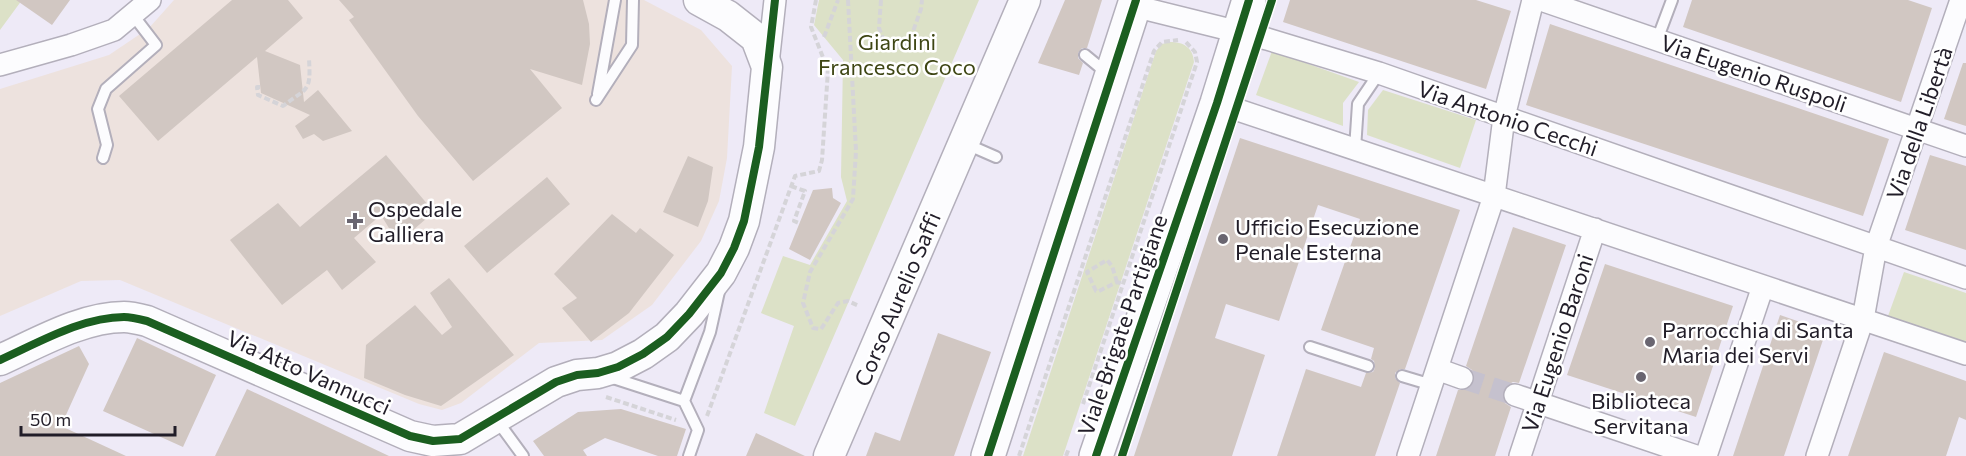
<svg xmlns="http://www.w3.org/2000/svg" width="1966" height="456" font-family="Commissioner,sans-serif">
	<style>
		.medical { fill: #ede2de }
		.green { fill: #dce1c7 }
		.building { fill: #d1c7c2 }
		.lines { fill: none; stroke-linecap: round; stroke-linejoin: round }
		.street-tunnel { stroke: #c5c1ce; stroke-width: 21; stroke-dasharray: 21 10; stroke-linecap: butt }
		.lane-casing { stroke: #b3afbb; stroke-width: 14 }
		.street-casing { stroke: #b3afbb; stroke-width: 24 }
		.secondary-casing { stroke: #b3afbb; stroke-width: 33 }
		.primary-casing { stroke: #b3afbb; stroke-width: 36 }
		.path { stroke: #d5d4d8; stroke-width: 4; stroke-dasharray: 6 3; stroke-linecap: butt }
		.lane { stroke: #fcfcfe; stroke-width: 10 }
		.street { stroke: #fcfcfe; stroke-width: 21 }
		.secondary { stroke: #fcfcfe; stroke-width: 30 }
		.primary { stroke: #fcfcfe; stroke-width: 33 }
		.cycleway-casing { stroke: #fff; stroke-width: 11 }
		.cycleway { stroke: #1b5e20; stroke-width: 8 }
		.poi-dot { fill: #696570; stroke: #fff; stroke-width: 2 }
		.labels { text-anchor: middle; dominant-baseline: central; stroke-width: 5; stroke-linejoin: round; paint-order: stroke }
		.park-label { font-size: 22px; fill: #3e4614; stroke: #fff }
		.street-label { font-size: 22px; fill: #211d28; stroke: #fff }
		.poi-label { font-size: 22px; fill: #211d28; stroke: #fff; text-anchor: start }
	</style>
	<rect width="100%" height="100%" fill="#eeeaf7"/>
	<path class="medical" d="M174 0H644L701 30 732 66 727 158 719 201 701 241 652 305 602 340 539 343 461 403 442 410 419 404 120 280 81 281 0 316V89L109 55 149 28Z"/>
	<path class="green" d="M0 0H22L0 30Z
		M819 0H979L795 426 764 413 794 326 761 313 783 256 810 265 847 201 841 177 843 60 814 25Z
		M1170 42C1183 42 1193 47 1194 62L1063 456H1023L1156 51 1162 44Z
		M1272 51 1359 82 1343 103V126L1256 95Z
		M1383 90 1476 120 1460 168 1367 135 1368 110Z
		M1904 272 1966 293V343L1888 316Z"/>
	<path class="building" d="M16 0H70L52 25Z
		M232 0H288L303 18 265 51 300 65 304 102 318 90 352 131 323 141 314 134 303 139 295 126 310 115 261 93 257 57 158 141 119 96Z
		M339 0H583L589 24 590 44 582 85 530 69 562 108 473 181 418 116 349 20 354 17Z
		M1065 0H1102L1087 48H1082L1078 53V58L1083 63 1079 75 1038 63Z
		M1290 0H1476L1511 11 1486 89 1283 22Z
		M1692 0H1908L1932 8 1901 102 1683 27Z
		M1550 24 1889 139 1863 216 1526 105Z
		M1963 63H1966V126L1944 119Z
		M1240 138 1460 210 1405 369H1400L1395 373V378L1400 383 1375 456H1277L1306 369 1361 387 1366 373 1373 372 1375 368 1374 361 1371 359 1374 348 1321 330 1360 219 1318 205 1279 321 1226 304 1215 338 1265 355 1232 456H1134Z
		M386 155 434 212 398 243 381 215 354 238 376 262 342 290 327 270 282 305 230 240 278 203 300 227Z
		M1930 155 1966 166V250L1905 230Z
		M688 156 713 167 708 201 698 227 663 212Z
		M547 177 570 204 487 273 464 246Z
		M832 188 833 198 841 203 810 260 789 249 813 190Z
		M612 214 636 233 640 228 674 255 629 313 591 342 562 308 577 298 554 274Z
		M1513 227 1566 245 1544 310 1519 383 1513 382 1507 385 1503 392V398L1505 403 1511 407 1495 456H1436L1458 390H1465L1470 388 1474 382 1475 376 1472 370 1466 366Z
		M1605 264 1733 306 1696 417 1567 375Z
		M449 278 514 355 441 406 405 395 364 378 366 345 415 305 442 335 452 327 430 293Z
		M1780 315 1826 331 1784 456H1733Z
		M938 333 991 352 954 456H866L875 432 900 441Z
		M137 338 216 375 183 447 103 411Z
		M79 346 89 364 61 426 126 456H0V383Z
		M1884 352 1966 381V420L1959 417 1946 456H1848Z
		M247 389 290 409 389 456H215Z
		M621 409 686 429 677 456H658L605 438 583 450 587 456H544L533 441 578 412Z
		M756 433 805 456H746Z"/>
	<g class="lines">
		<path class="street-tunnel" d="M1462 378 1515 395"/>
		<defs>
			<path id="lane" d="M1657 40 1672 0
				M1085 55 1108 74
				M598 94 615 0
				M596 100 632 45 633 0
				M964 143 996 157
				M1355 149 1358 104 1379 73
				M103 158 107 145 98 109 106 89 156 45 133 15
				M1310 347 1368 366
				M1402 376 1432 385
				M610 377 684 401 710 332 720 287
				M684 401 698 430 689 456
				M496 419 523 456"/>
			<path id="street" d="M1541 0 1966 146
				M1134 6 1267 39 1379 73 1966 278
				M768 64 775 0
				M0 65 71 45 114 30 150 0
				M1217 103 1966 354
				M1437 369 1462 378
				M1515 395 1696 456
				M1408 456 1494 196 1504 117 1533 0
				M1520 456 1595 229
				M1706 456 1763 286
				M1817 456 1863 319 1876 247 1961 0"/>
			<path id="secondary" d="M0 360C38 343 82 317 124 317 131 317 139 319 147 321L410 436 433 441 460 439 556 382 577 375 598 373 618 367 643 354 667 337 689 314 721 273 734 248 744 221 759 147 767 67 756 38 728 16 699 0
				M829 456 1025 0"/>
			<path id="primary" d="M988 456 1136 0
				M1096 456 1217 103 1249 0"/>
		</defs>
		<use href="#lane" class="lane-casing"/>
		<use href="#street" class="street-casing"/>
		<use href="#secondary" class="secondary-casing"/>
		<use href="#primary" class="primary-casing"/>
		<path class="path" d="M848 0 856 151 853 199 810 272 803 303 813 328 821 329 838 303 848 301 859 306
			M881 0 879 28 884 41 898 47 911 37 921 9 922 0
			M824 37 838 0
			M260 87H257L258 95 283 106C308 87 311 92 309 59
			M791 186 805 191 794 221 799 223
			M1117 282 1112 266 1107 260 1087 272 1096 291H1099L1117 282 1123 284
			M606 397 676 420
			M1083 404 1197 62 1195 52 1185 41
			M707 416 795 176 819 171 822 160 828 70 811 27 816 0
			M1019 456 1154 51 1162 42 1178 40
			M1066 456 1069 448"/>
		<use href="#lane" class="lane"/>
		<use href="#street" class="street"/>
		<use href="#secondary" class="secondary"/>
		<use href="#primary" class="primary"/>
		<defs>
			<path id="cycleway" d="M0 360C38 343 82 317 124 317 131 317 139 319 147 321L410 436 433 441 460 439 556 382 577 375 598 373 618 367 643 354 667 337 689 314 721 273 734 248 744 221 759 147 775 0
				M988 456 1136 0
				M1096 456 1217 103 1249 0
				M1122 456 1272 0"/>
		</defs>
		<use href="#cycleway" class="cycleway-casing"/>
		<use href="#cycleway" class="cycleway"/>
	</g>
	<g class="poi-dot">
		<path d="M352 212h6v6h6v6h-6v6h-6v-6h-6v-6h6z"/>
		<circle cx="1223" cy="239" r="6"/>
		<circle cx="1650" cy="342" r="6"/>
		<circle cx="1641" cy="377" r="6"/>
	</g>
	<g class="labels">
		<g class="park-label">
			<text x="897" y="41">Giardini<tspan x="897" dy="25">Francesco Coco</tspan></text>
		</g>
		<g class="street-label">
			<text transform="translate(1754 73) rotate(19)">Via Eugenio Ruspoli</text>
			<text transform="translate(1508 118) rotate(19)">Via Antonio Cecchi</text>
			<text transform="translate(1919 123) rotate(-71)">Via della Libertà</text>
			<text transform="translate(897 299) rotate(-67)">Corso Aurelio Saffi</text>
			<text transform="translate(1122 325) rotate(-71)">Viale Brigate Partigiane</text>
			<text transform="translate(1557 343) rotate(-72)">Via Eugenio Baroni</text>
			<text transform="translate(309 372) rotate(24)">Via Atto Vannucci</text>
		</g>
		<g class="poi-label">
			<text x="368" y="208">Ospedale<tspan x="368" dy="25">Galliera</tspan></text>
			<text x="1235" y="226">Ufficio Esecuzione<tspan x="1235" dy="25">Penale Esterna</tspan></text>
			<text x="1662" y="329">Parrocchia di Santa<tspan x="1662" dy="25">Maria dei Servi</tspan></text>
			<text x="1641" y="400" text-anchor="middle">Biblioteca<tspan x="1641" dy="25">Servitana</tspan></text>
		</g>
	</g>
	<path d="M21 426v9h154v-9" fill="none" stroke="#211d28" stroke-width="3"/>
	<text x="30" y="426" font-size="18" fill="#211d28" stroke="#ffffff" stroke-width="4.5" paint-order="stroke">50 m</text>
</svg>
